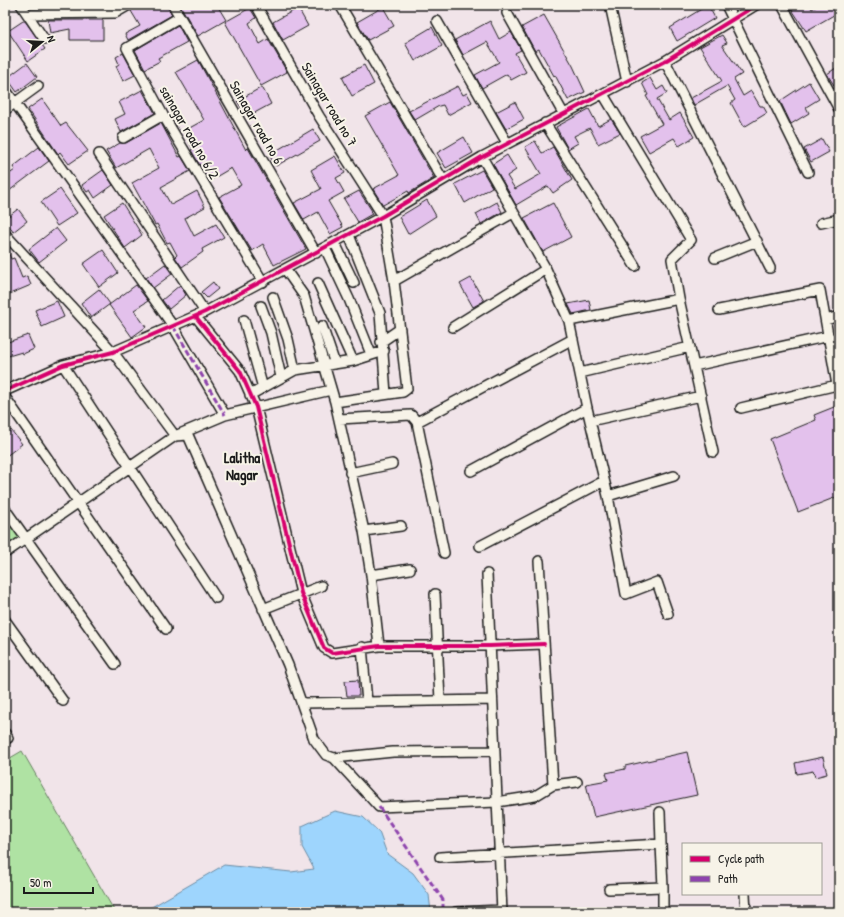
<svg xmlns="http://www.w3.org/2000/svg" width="844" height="917" font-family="'Patrick Hand',sans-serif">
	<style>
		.green { fill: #afe2a3; stroke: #667f60 }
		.water { fill: #9ed5fd; stroke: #6a8ba3 }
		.building { fill: #e3c1ec; stroke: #1c1c1c }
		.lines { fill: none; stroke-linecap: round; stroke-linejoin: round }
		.street-casing { stroke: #1c1c1c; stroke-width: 12 }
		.street { stroke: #f7f3e8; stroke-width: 9 }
		.quiet { stroke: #8e44ad; stroke-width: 3; stroke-dasharray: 6 3; stroke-linecap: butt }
		.cycleway-casing { stroke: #f7f3e8; stroke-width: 6 }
		.cycleway { stroke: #d6006c; stroke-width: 4 }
		.labels { text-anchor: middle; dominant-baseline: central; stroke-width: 4; stroke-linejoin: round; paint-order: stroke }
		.street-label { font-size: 14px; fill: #1c1c1c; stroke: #f7f3e8 }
		.neighbourhood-label { font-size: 15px; font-weight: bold; fill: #1c1c1c; stroke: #f7f3e8 }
	</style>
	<rect width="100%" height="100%" fill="#f1e4e9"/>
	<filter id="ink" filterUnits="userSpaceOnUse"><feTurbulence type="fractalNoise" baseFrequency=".025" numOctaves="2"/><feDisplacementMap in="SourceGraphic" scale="8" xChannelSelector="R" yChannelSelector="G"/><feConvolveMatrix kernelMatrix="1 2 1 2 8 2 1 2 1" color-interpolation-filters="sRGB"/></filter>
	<g filter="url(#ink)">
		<path class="green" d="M5 509 26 538 5 553Z
			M22 751 115 912H5V761Z"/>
		<path class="water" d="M335 811 363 817 379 832 387 854 413 873 429 895 431 912H143L224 865 291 872 314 869 302 847V826Z"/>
		<path class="building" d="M46 5H79V7L46 8Z
			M135 5H167L172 15 128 40 125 34 140 26 131 11Z
			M180 5H217L226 20 198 36Z
			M708 5 715 18 677 41 670 28Z
			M789 5H809L812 9 819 5H839V12L806 31Z
			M383 7 394 26 368 40 357 22Z
			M250 8 256 18 249 23 260 44 268 39 287 72 261 86 225 22Z
			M298 8 308 26 283 40 273 22Z
			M544 15 573 66 585 92 568 100 555 75 554 76 539 49 535 51 522 27Z
			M48 20H103V40H70V29L50 33Z
			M23 21H25L45 49 28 61 8 31Z
			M490 21 499 39 511 32 521 50 515 53 526 72 511 80 507 74 482 88 475 75 499 62 487 42 463 55 455 40Z
			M178 25 187 42 158 58 160 61 145 69 135 50Z
			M432 27 442 46 415 61 405 43Z
			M722 35 727 43 722 45 742 74 734 79 743 96 751 91 760 106H763L767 113 744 127 731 103 735 100 727 86 694 105 691 98 722 81 700 47Z
			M123 53 135 75 123 81 116 66 119 64 116 57Z
			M198 60 246 150 248 148 306 249 274 265 263 244 252 251 219 197 241 185 231 168 209 181 191 150 193 149 184 131 204 120 176 72Z
			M27 63 37 77 17 92 7 78Z
			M364 65 374 84 352 96 342 77Z
			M839 66V82L834 85 827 74Z
			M650 78 657 90 663 86 667 93 657 99 669 120 680 113 694 137 679 146 674 138 649 152 640 136 662 124 646 96 648 95 642 83Z
			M809 82 819 99 806 107 809 113 791 124 780 101Z
			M458 86 463 95 467 93 472 102 448 115 443 105 439 106 415 120 409 111Z
			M262 87 271 104 247 117 237 101Z
			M142 90 155 113 121 132 115 119 125 114 119 102Z
			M42 99 61 126 66 123 88 151 69 164 60 152 58 154 28 109Z
			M390 102 434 178 409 193 408 191 383 205 373 189 399 175 365 116Z
			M515 102 524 119 506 129 496 112Z
			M589 109 598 126 611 119 620 133 598 144 590 128 574 136 578 143 568 149 556 127Z
			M161 123 179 157 181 156 190 171 161 187 171 205 197 191 205 207 185 218 194 236 216 224 224 237 202 249 203 252 182 267 175 257 177 255 170 242 167 243 157 224 155 225 132 183 159 168 149 149 116 168 106 151 120 143H126Z
			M313 129 320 141 276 166 269 155Z
			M464 137 473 153 446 168 437 153Z
			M822 139 829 152 811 162 804 149Z
			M535 141 542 153 553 147 572 180 553 193 548 186 516 205 493 164 507 155 516 170 507 176 515 189 541 174 525 147Z
			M39 147 49 161 5 194V177L15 170 13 167Z
			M335 156 345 173 336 178 344 192 328 201 343 227 330 234 318 212 304 220 294 203 321 189 311 170Z
			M103 170 113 185 95 198 90 190 87 192 82 185Z
			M482 170 492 187 465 203 455 184Z
			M60 189 77 213 57 226 41 202Z
			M359 191 372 211 371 212 372 214 358 222 344 199Z
			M427 200 436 216 408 234 399 217Z
			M497 202 502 212 481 224 476 214Z
			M122 203 142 235 125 248 104 215Z
			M553 203 571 237 543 252 524 218Z
			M18 209 27 221 13 232 5 219Z
			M56 228 66 241 39 262 29 249Z
			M5 245 11 259 14 258 22 278 27 276 31 285 5 296Z
			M103 250 118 273 99 287 83 264Z
			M165 264 172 274 153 288 146 278Z
			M471 278 484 301 473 307 460 284Z
			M213 282 218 289 207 298 201 292Z
			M136 285 148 301 134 310 146 327 132 337 109 305Z
			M180 285 186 295 169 309 162 300Z
			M99 289 110 304 91 318 81 303Z
			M589 300 591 310 573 314 568 304Z
			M57 301 64 317 42 327 35 310Z
			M28 335 34 349 23 354 22 352 5 357V343Z
			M839 405V496L798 512 770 439 816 420 814 415Z
			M11 430 22 444 5 457V435Z
			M358 680 359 696H347L345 681Z
			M687 752 697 795 594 817 586 784 608 780 606 773 625 769V766Z
			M823 757 827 774 815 777 813 771 797 774 795 763Z"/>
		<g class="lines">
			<defs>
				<path id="street" d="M21 5 44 39
					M173 5 316 253
					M256 5 319 116 383 216 394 281 407 389 403 392 335 402
					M340 5 443 180
					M610 5 627 82
					M726 5 808 172
					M782 5 839 109
					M507 13 563 113
					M27 14 115 13 129 5
					M180 17 127 48 163 115 263 282
					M437 21 507 143
					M665 61 770 268
					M5 89 173 326 225 415
					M603 94 691 240 672 259 679 299 713 452
					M5 110 38 86
					M545 123 635 266
					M123 138 163 115
					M99 154 205 312
					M482 157 546 269 569 321 587 408 608 496 674 476
					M821 223 839 219
					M5 234 113 352 175 436
					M349 235 380 313 386 394
					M335 243 354 283
					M325 248 349 299 371 354
					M715 258 757 241
					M285 269 304 296 335 402 364 531 371 575 379 646
					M394 281 513 213
					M318 283 353 361
					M273 297 288 339 295 370
					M261 306 271 333 281 377
					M719 310 820 290 837 385 741 408
					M196 317 240 371 256 407 301 593 324 648 332 653 379 646H490L544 644
					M244 320 263 388
					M826 320 839 316
					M569 321 679 299
					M322 326 335 364
					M453 327 546 269
					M381 342 400 329
					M63 365 216 598
					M694 366 829 336
					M580 373 690 347
					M5 391 63 365 113 352 205 312 383 216 482 157 665 61 756 5
					M250 395 295 370 353 361 384 351
					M5 397 166 629
					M339 419 411 415 417 422 444 553
					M590 421 701 396
					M417 422 573 339
					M175 436 188 435 288 665 314 739 326 755 334 758 393 752 495 751
					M471 471 587 408
					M350 473 392 464
					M608 496 626 594 657 582 668 614
					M5 509 115 664
					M364 531 401 526
					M480 546 604 481
					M5 553 175 436 225 415 331 390
					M539 561 553 785
					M487 574 502 912
					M371 575 410 569
					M435 594 440 701
					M263 609 321 586
					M5 620 63 701
					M362 647 367 702
					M303 703 492 700
					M5 733 8 738
					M334 758 379 807 497 802 535 796 553 785 577 782
					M660 812 661 844
					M440 857 661 844 663 887
					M609 889 663 887V912
					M745 894 746 912
					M456 912 502 910"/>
			</defs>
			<use href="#street" class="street-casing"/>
			<use href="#street" class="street"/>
			<path class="quiet" d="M173 326 225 415
				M379 807 443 900V912"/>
			<defs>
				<path id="cycleway" d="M196 317 240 371 256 407 301 593 324 648 332 653 379 646H490L544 644
					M5 391 63 365 113 352 205 312 383 216 482 157 665 61 756 5"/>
			</defs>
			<use href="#cycleway" class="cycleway-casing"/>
			<use href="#cycleway" class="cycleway"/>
		</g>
	</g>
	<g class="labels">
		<g class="street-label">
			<text transform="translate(330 104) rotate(59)">Sainagar road no 7</text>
			<text transform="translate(257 122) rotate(60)">Sainagar road no 6</text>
			<text transform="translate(190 132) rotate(60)">sainagar road no 6/2</text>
		</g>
		<g class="neighbourhood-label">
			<text x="242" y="457">Lalitha<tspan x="242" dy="17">Nagar</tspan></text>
		</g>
	</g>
	<rect width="844" height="917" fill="none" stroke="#f7f3e8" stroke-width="20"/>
	<rect x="10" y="10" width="824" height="897" fill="none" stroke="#1c1c1c" stroke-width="1.5" filter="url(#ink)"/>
	<rect x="682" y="843" width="140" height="52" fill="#f7f3e8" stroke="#9f9d96"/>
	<rect x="690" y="856" width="20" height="6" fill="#d6006c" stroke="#9f9d96"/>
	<text x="718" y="863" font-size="12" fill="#1c1c1c">Cycle path</text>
	<rect x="690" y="876" width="20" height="6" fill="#8e44ad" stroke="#9f9d96"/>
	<text x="718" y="883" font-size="12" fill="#1c1c1c">Path</text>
	<g transform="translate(42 42) rotate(72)" stroke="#f7f3e8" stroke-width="3" paint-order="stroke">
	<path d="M0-3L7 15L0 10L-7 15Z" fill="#1c1c1c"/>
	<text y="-6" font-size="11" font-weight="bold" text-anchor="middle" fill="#1c1c1c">N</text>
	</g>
	<path d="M24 887v6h69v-6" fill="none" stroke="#1c1c1c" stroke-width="2"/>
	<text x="30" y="887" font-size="12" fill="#1c1c1c" stroke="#f7f3e8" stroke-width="3" paint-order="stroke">50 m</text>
</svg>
